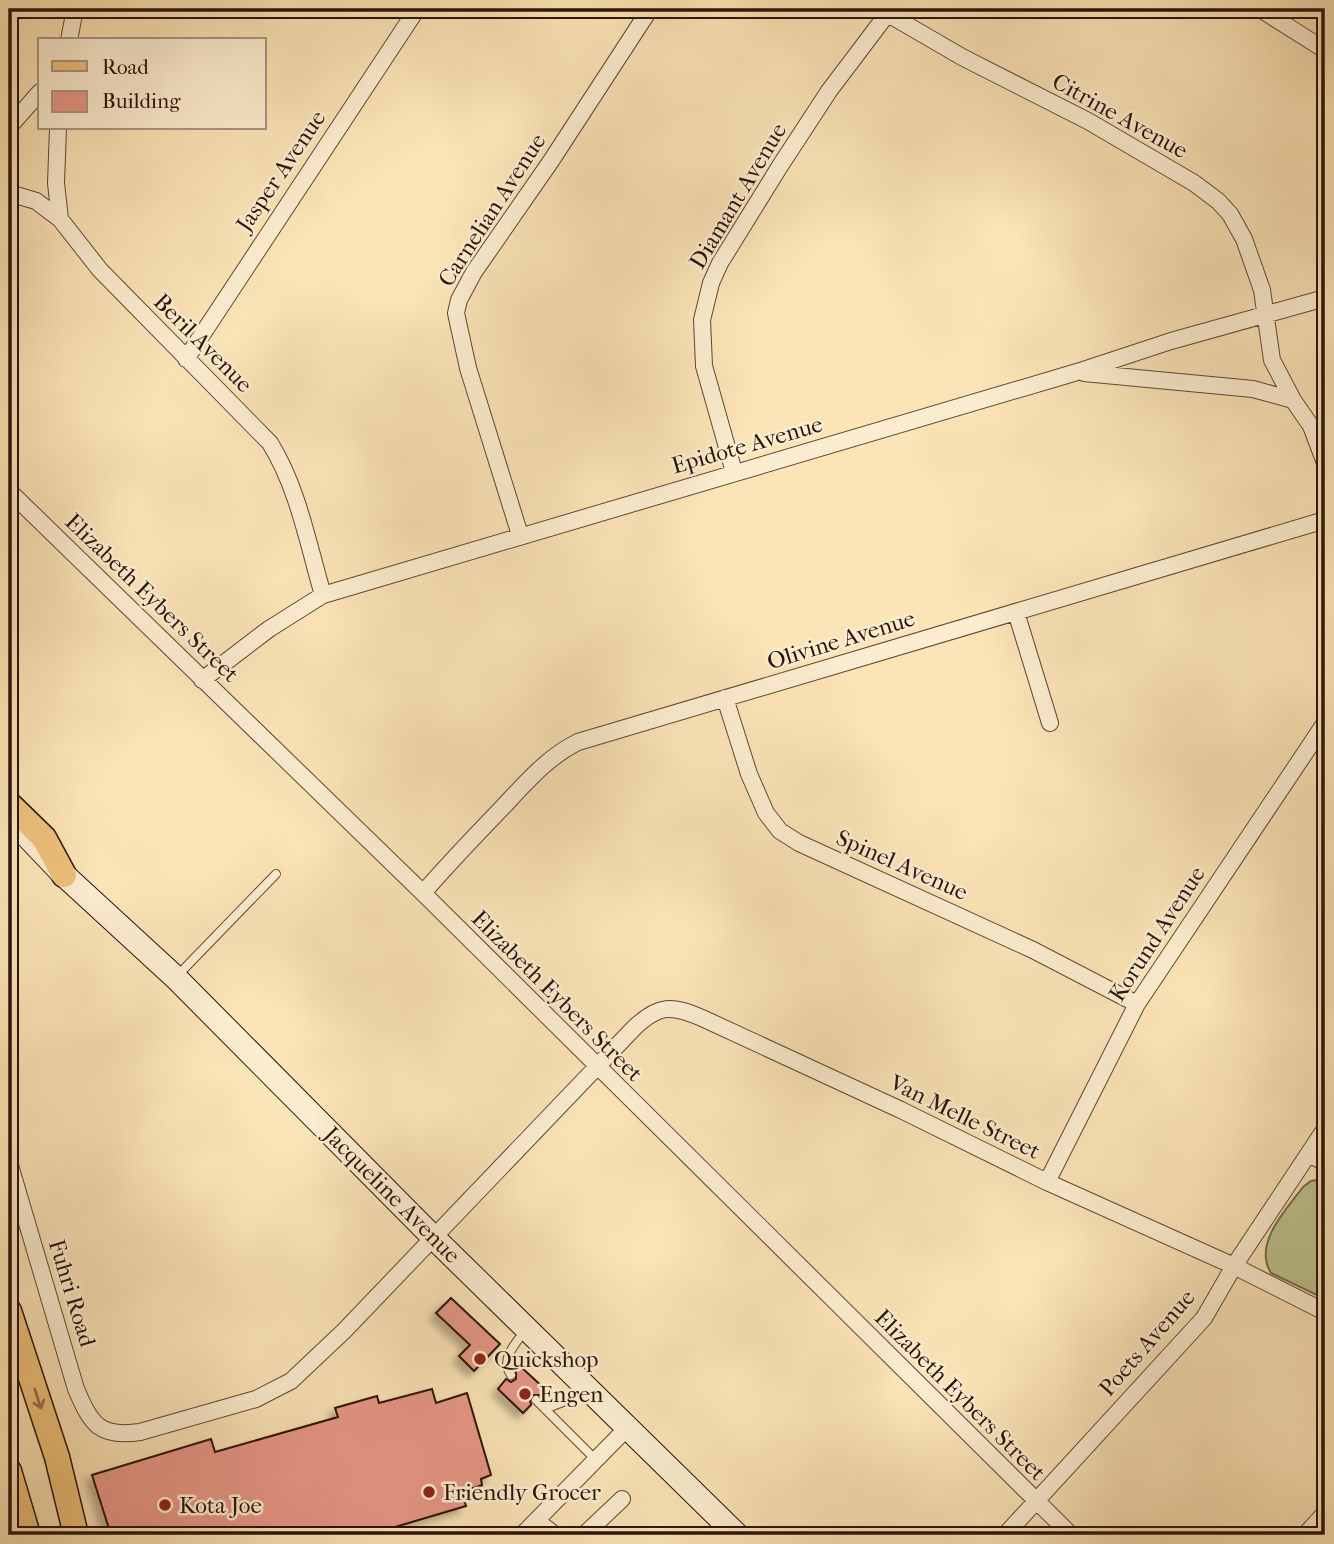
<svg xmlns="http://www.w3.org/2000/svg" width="1334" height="1544" font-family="'IM FELL French Canon',serif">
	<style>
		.green { fill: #bdc48f; stroke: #746c4c; stroke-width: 2 }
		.building { fill: #e79787; stroke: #2b1308; stroke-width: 2; filter: url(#shadow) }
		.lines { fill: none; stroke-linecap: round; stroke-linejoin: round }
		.lane-casing { stroke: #5f4734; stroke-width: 10 }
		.street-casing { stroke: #5f4734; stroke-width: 18 }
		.secondary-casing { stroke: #2b1308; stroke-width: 25 }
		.primary-casing { stroke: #2b1308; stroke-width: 27 }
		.lane { stroke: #fcedd0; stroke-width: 8 }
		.street { stroke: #fcedd0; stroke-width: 16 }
		.secondary { stroke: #fcedd0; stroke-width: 23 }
		.primary { stroke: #eec27b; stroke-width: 24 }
		.oneway { stroke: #967347 }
		.poi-dot { fill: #8f2418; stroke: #fcedd0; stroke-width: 2.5 }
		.labels { text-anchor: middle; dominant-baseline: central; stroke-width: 5; stroke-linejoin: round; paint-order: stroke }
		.street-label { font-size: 23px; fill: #2b1308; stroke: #fcedd0 }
		.poi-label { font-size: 23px; fill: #2b1308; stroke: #fcedd0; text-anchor: start }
	</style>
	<defs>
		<filter id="shadow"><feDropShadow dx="-6" dy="6" stdDeviation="3.5" flood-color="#0004"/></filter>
	</defs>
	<rect width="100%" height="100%" fill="#fbe4b6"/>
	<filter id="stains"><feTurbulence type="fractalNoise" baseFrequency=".00286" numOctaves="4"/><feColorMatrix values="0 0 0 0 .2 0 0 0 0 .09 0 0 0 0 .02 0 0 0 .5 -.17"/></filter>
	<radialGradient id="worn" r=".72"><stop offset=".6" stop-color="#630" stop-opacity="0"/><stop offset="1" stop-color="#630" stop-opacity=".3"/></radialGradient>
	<path class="green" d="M1325 1179V1299L1271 1273C1253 1244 1285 1211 1303 1187L1311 1181Z"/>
	<path class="building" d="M451 1298 500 1344 474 1371 459 1356 470 1345 436 1313Z
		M520 1366 546 1390 541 1395H532L530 1399 531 1405 523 1413 498 1389 506 1379 511 1382 516 1379V1370Z
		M432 1389 436 1403 467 1393 491 1475 481 1479 482 1485 462 1492 466 1506 368 1535H111L92 1475 211 1439 215 1452 338 1417 335 1408 377 1396 379 1403Z"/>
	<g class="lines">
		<defs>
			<path id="lane" d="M178 975 276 874
				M511 1375C500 1359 515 1344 525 1331
				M536 1400 596 1460
				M545 1409 588 1392"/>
			<path id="street" d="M1260 9 1325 50
				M888 14 962 57 1088 121 1194 183 1218 201 1230 214 1244 239 1262 290 1272 360 1293 400 1311 426 1325 463
				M69 40 75 9
				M9 127 40 92
				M58 128 56 183 60 219
				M9 193 36 201 60 219 100 270 270 443C298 488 308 544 323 595
				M186 359 417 9
				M1084 373 1253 389 1293 400
				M734 472 704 366 702 320 711 283 720 263 780 166 829 91 891 9
				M9 491 423 893 1071 1535
				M520 535 468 368 456 313 459 300 474 272 551 161 650 9
				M1016 612 1050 723
				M202 680 269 629 323 595 1077 372 1171 341 1325 298
				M725 698 749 774 766 813 780 831 799 843 1033 950 1137 1004
				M423 893C448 864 474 837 501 809 524 785 547 757 578 742L1325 520
				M1309 1155 1325 1162
				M9 1162 76 1389C91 1424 99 1438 140 1432L256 1399 291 1381 344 1331 634 1028C659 1004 672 1005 702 1018L901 1110 1047 1182 1234 1266 1325 1312
				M1047 1182 1137 1004 1325 723
				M537 1521 555 1535
				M522 1535 628 1427
				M584 1535 622 1499
				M1005 1535 1204 1318 1234 1266 1325 1129
				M1305 1535 1325 1513"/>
			<path id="secondary" d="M9 823 26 835 64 875 176 978 433 1237 737 1535"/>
			<path id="primary" d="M9 804 44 838 64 875
				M9 1311 57 1457 76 1535
				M9 1471 28 1535"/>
		</defs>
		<use href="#lane" class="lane-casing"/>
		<use href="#street" class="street-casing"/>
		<use href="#secondary" class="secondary-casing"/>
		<use href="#primary" class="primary-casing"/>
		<use href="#lane" class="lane"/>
		<use href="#street" class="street"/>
		<use href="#secondary" class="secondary"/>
		<use href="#primary" class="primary"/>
	</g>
	<defs><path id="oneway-shaft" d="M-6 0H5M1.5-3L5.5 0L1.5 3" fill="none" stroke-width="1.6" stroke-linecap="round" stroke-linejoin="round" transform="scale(1.75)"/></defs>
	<use class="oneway" href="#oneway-shaft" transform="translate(38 1399) rotate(72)"/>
	<g class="poi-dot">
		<circle cx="480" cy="1359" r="7"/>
		<circle cx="525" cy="1394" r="7"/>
		<circle cx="429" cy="1492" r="7"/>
		<circle cx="165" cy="1505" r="7"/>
	</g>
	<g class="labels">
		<g class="street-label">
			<text transform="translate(1120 116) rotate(29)">Citrine Avenue</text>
			<text transform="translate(281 171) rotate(-56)">Jasper Avenue</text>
			<text transform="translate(738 196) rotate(-59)">Diamant Avenue</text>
			<text transform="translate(492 210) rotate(-57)">Carnelian Avenue</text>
			<text transform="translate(203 343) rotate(45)">Beril Avenue</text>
			<text transform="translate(747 445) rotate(-16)">Epidote Avenue</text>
			<text transform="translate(152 598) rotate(44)">Elizabeth Eybers Street</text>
			<text transform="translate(841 640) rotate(-17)">Olivine Avenue</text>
			<text transform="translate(902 865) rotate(24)">Spinel Avenue</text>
			<text transform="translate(1157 934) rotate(-57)">Korund Avenue</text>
			<text transform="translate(557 996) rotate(45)">Elizabeth Eybers Street</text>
			<text transform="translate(965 1117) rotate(26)">Van Melle Street</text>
			<text transform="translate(392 1195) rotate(45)">Jacqueline Avenue</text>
			<text transform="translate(72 1293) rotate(73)">Fuhri Road</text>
			<text transform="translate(1147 1343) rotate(-49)">Poets Avenue</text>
			<text transform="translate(960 1395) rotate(45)">Elizabeth Eybers Street</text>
		</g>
		<g class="poi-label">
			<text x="494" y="1359">Quickshop</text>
			<text x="539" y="1394">Engen</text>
			<text x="443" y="1492">Friendly Grocer</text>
			<text x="179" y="1505">Kota Joe</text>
		</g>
	</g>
	<rect width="1334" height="1544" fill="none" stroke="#fbe4b6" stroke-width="35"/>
	<rect x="10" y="10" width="1313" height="1523" fill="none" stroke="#2b1308" stroke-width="3.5"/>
	<rect x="18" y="18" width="1299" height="1509" fill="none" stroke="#2b1308" stroke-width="2"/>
	<rect x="38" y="38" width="228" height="91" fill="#fcedd0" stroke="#a89680" stroke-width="2"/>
	<rect x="52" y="61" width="35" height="10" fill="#eec27b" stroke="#a89680" stroke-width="2"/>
	<text x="102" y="74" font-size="21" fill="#2b1308">Road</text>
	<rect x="52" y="91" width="35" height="21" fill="#e79787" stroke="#a89680" stroke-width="2"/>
	<text x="102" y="108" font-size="21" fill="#2b1308">Building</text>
	<rect width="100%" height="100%" filter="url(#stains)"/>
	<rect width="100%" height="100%" fill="url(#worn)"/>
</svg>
